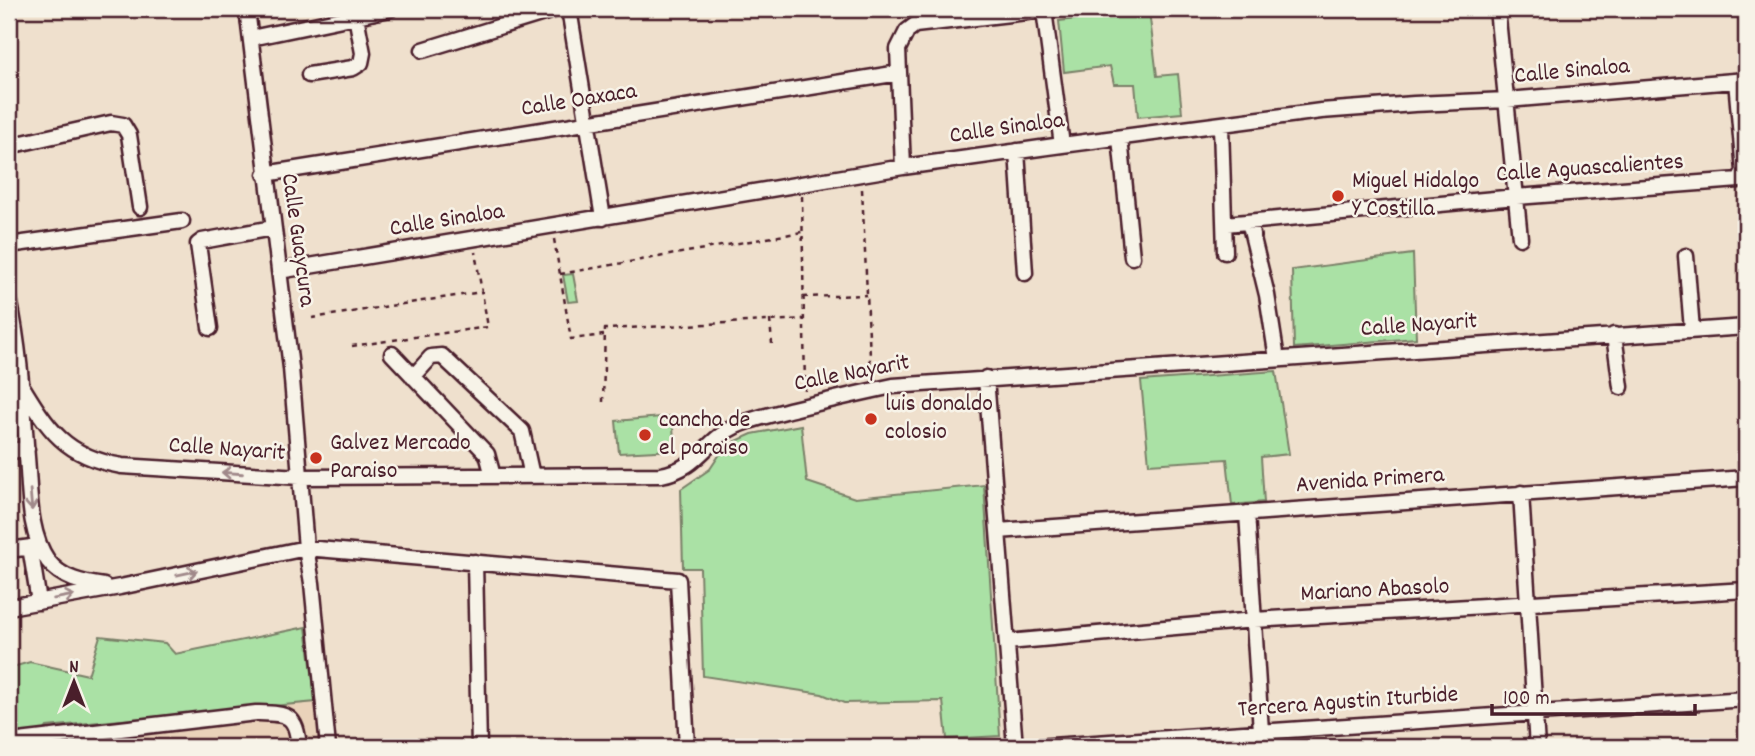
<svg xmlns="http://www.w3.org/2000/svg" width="1755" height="756" font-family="Dekko,sans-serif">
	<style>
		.built { fill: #ead2ba }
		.green { fill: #aae1a5; stroke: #7a8068; stroke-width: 2 }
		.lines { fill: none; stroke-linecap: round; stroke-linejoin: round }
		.minor-casing { stroke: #4a1f2b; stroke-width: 19 }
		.path { stroke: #4a1f2b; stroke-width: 2.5; stroke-dasharray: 5 5; stroke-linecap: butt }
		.minor { stroke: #f7f3e8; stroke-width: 14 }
		.oneway { stroke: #a0898a }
		.poi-dot { fill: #c8321e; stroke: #f7f3e8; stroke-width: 2.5 }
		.labels { text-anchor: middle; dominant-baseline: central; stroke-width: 5; stroke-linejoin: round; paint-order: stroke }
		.street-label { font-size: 24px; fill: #4a1f2b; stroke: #f7f3e8 }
		.poi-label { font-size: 24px; fill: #4a1f2b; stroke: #f7f3e8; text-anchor: start }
	</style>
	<rect width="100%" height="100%" fill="#efe0cd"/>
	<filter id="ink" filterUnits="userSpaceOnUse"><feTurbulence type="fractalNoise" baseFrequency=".0143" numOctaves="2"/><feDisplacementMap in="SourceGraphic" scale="14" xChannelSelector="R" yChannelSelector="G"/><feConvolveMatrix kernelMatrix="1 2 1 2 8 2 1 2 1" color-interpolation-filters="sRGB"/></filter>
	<g filter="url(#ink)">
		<path class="built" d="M316 702 321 747H9V739L42 734 47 727Z"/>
		<path class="green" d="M1149 11 1157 76 1178 74 1182 113 1138 117 1135 84H1114L1110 66 1064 72 1059 21Z
			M1413 254 1416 338 1294 348 1292 270Z
			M573 274 578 301 568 302 563 275Z
			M1276 371 1289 454 1261 457 1264 502 1232 505 1227 459 1149 464 1141 381Z
			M672 416 675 450 619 453 616 421Z
			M801 425 807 482 855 498 984 485 1000 736 947 739 943 701 844 703 822 694 703 676 700 568H683L681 489 710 469 722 451 734 442 752 434Z
			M306 627 316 702 47 727 42 734 9 739V668L30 662 88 675 100 636 165 643 175 654Z"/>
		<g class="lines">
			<defs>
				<path id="minor" d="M247 9 291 368 306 548 312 583 328 747
					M569 9 603 218
					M1497 9 1520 238
					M1044 10 1062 145
					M251 38 390 9
					M423 50 557 9
					M309 75 353 68 361 63 363 53 356 16
					M1221 126 1225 252
					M1120 138 1132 257
					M9 146 111 123 123 125 129 135 140 207
					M1017 151 1025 273
					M903 167 898 49 907 31 915 25 1053 9
					M265 174 899 73
					M1249 222 1267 295 1277 359
					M1225 224 1516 197 1739 180 1744 171 1736 81
					M9 245 182 221
					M1686 256 1692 330
					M279 271 903 167 1062 145 1321 111 1414 104 1507 100 1746 80
					M9 298C20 350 23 405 27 457 30 490 28 533 48 561 62 579 83 583 104 586
					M210 328 198 244 202 241 273 228
					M1614 335 1621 387
					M392 354 487 454 493 476
					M413 377 431 357 442 356 522 431 532 476
					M986 378 1015 747
					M20 383C48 429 65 457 122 466L300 477 661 475C699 468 704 441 736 426 754 418 774 414 793 409 826 401 860 393 893 386L1746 327
					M9 451 27 449
					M1521 493 1537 747
					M1247 513 1262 747
					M998 531 1746 478
					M30 547 39 602
					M9 550 39 546
					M475 562 479 747
					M9 607 120 587 306 548 678 580 687 747
					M1007 642 1254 620 1746 590
					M19 741 256 713C287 714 296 713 299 747
					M1036 747 1746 699"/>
			</defs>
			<use href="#minor" class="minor-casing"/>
			<path class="path" d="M862 189 871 378
				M802 196 805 392
				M554 239 571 339 604 335
				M560 274 802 232
				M803 297 867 295
				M312 318 481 292
				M770 320 772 344
				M393 340 488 327 475 252
				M352 346 387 341
				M603 402 605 329 805 319"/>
			<use href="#minor" class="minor"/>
		</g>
		<defs><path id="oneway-shaft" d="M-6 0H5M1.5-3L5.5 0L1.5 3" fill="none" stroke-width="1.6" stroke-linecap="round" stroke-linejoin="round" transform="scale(1.75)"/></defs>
		<g class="oneway">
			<use href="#oneway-shaft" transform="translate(232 473) rotate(-176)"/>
			<use href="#oneway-shaft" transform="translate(31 500) rotate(85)"/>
			<use href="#oneway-shaft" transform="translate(187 573) rotate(-12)"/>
			<use href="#oneway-shaft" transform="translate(64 597) rotate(-10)"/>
		</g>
	</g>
	<g class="poi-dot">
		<circle cx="1338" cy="196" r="7"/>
		<circle cx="871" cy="419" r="7"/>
		<circle cx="645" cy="435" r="7"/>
		<circle cx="316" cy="458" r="7"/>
	</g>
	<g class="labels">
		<g class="street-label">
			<text transform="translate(1572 72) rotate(-5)">Calle Sinaloa</text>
			<text transform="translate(579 101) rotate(-9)">Calle Oaxaca</text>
			<text transform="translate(1007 129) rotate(-8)">Calle Sinaloa</text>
			<text transform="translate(1590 169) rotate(-4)">Calle Aguascalientes</text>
			<text transform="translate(447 221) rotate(-9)">Calle Sinaloa</text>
			<text transform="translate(297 240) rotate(82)">Calle Guaycura</text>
			<text transform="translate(1419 326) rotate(-4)">Calle Nayarit</text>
			<text transform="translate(852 374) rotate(-11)">Calle Nayarit</text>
			<text transform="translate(227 450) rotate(4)">Calle Nayarit</text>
			<text transform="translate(1370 481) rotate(-4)">Avenida Primera</text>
			<text transform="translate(1375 591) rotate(-3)">Mariano Abasolo</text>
			<text transform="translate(1348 703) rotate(-4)">Tercera Agustin Iturbide</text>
		</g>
		<g class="poi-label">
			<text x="1352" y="182">Miguel Hidalgo<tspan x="1352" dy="28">Y Costilla</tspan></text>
			<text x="885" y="405">luis donaldo<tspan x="885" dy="28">colosio</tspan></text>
			<text x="659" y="421">cancha de<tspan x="659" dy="28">el paraiso</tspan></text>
			<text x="330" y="444">Galvez Mercado<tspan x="330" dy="28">Paraiso</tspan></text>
		</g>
	</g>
	<rect width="1755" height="756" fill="none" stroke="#f7f3e8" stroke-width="35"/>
	<rect x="18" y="18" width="1720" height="721" fill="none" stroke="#4a1f2b" stroke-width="2.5" filter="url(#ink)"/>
	<g transform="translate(74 682)" stroke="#f7f3e8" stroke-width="5" paint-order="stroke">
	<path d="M0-5L12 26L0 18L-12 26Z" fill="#4a1f2b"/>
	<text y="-10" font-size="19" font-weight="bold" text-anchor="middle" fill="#4a1f2b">N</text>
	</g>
	<path d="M1492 704v10h203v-10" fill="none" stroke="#4a1f2b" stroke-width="3.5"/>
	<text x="1503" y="704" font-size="21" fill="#4a1f2b" stroke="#f7f3e8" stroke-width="5" paint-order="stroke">100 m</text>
</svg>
